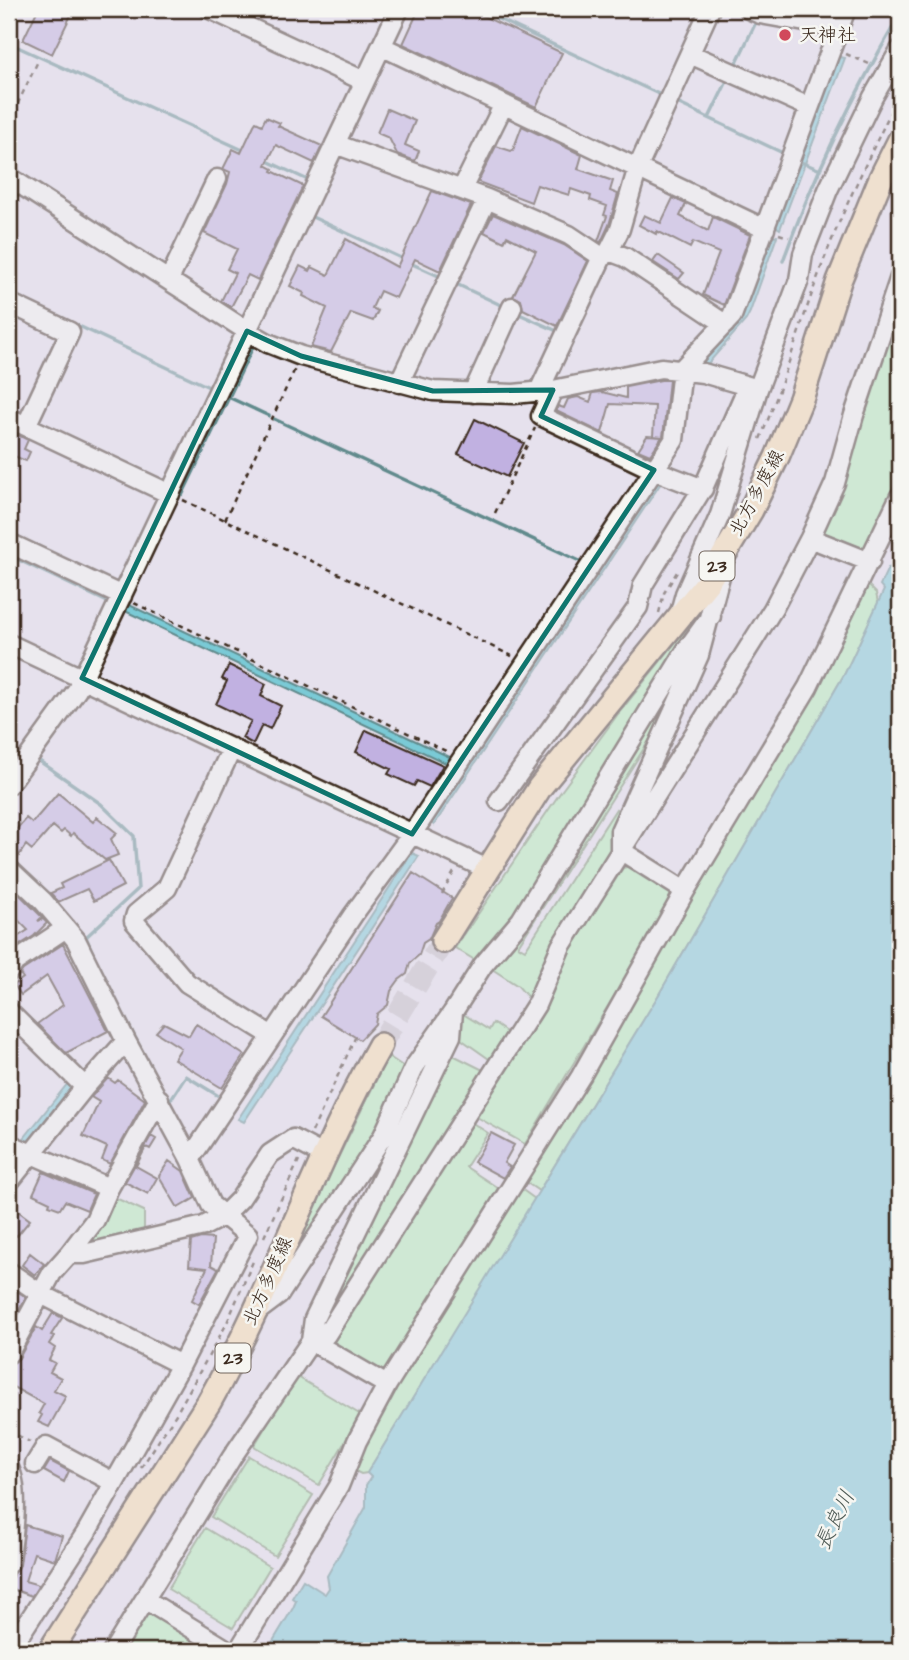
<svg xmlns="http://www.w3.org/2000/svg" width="909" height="1660" font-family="'Architects Daughter','Klee One',sans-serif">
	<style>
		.green { fill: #b3f0b6; stroke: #778d6a; stroke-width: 2 }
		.water { fill: #7acad6; stroke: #618a8c; stroke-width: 2 }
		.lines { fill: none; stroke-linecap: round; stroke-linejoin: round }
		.stream { stroke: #618a8c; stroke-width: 3.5 }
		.building { fill: #c1b1e1; stroke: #3b2a1e; stroke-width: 2 }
		.major-tunnel { stroke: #c4bcc4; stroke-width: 23; stroke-dasharray: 23 11; stroke-linecap: butt }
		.minor-casing { stroke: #3b2a1e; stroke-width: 23 }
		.major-casing { stroke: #3b2a1e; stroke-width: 28 }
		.path { stroke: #3b2a1e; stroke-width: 2.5; stroke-dasharray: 5 5; stroke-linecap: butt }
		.minor { stroke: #f6f6f2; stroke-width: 18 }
		.major { stroke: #faddab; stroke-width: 23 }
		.marked { fill: none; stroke: #0f766e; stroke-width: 5; stroke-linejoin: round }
		.poi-dot { fill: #d1495b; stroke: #f6f6f2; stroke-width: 2.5 }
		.labels { text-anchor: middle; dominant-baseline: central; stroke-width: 5; stroke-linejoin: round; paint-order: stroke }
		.shield { fill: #f6f6f2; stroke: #73675e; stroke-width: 2 }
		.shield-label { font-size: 18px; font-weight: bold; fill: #3b2a1e }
		.poi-label { font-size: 19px; fill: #3b2a1e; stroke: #f6f6f2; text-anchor: start }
		.street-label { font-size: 19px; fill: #3b2a1e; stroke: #f6f6f2 }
		.water-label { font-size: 21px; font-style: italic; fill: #4e5a55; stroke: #f6f6f2 }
	</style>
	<rect width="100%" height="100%" fill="#e6e1ed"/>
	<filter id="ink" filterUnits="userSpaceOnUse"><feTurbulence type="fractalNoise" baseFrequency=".0143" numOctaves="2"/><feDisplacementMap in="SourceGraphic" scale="14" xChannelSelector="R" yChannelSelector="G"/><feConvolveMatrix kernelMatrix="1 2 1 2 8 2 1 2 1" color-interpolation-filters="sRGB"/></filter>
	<g filter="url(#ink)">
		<path class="green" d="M900 292V473L865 551 823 535 822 530Z
			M868 585 876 593 878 603 845 673 658 996 539 1191 521 1179 683 915Z
			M700 612 703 617 516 914 478 962 455 948 560 793 618 714Z
			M677 678 681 681 666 714 518 946 525 950 616 809 622 813 614 850 530 1000 518 986 489 967Z
			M630 866 669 890 673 898 525 1144 475 1116 550 999 570 949 623 868Z
			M460 1012 489 1030 493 1023 509 1034 492 1061 458 1037Z
			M451 1054 487 1072 343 1297 323 1324 319 1323Z
			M388 1056 407 1069 377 1131 287 1272 283 1270Z
			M471 1122 488 1133 466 1167 498 1188 387 1374 379 1375 333 1344 332 1339Z
			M517 1186 535 1199 367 1473 361 1474 353 1470 370 1428Z
			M109 1195 144 1211V1232L85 1251 86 1238Z
			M296 1376 361 1415 319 1485 254 1446Z
			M249 1456 313 1495 275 1556 211 1517Z
			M205 1528 270 1567 233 1628 168 1589Z
			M149 1611 215 1651H117L142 1612Z"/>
		<path class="water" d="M835 56 845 58 780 229 772 224Z
			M768 235 777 236 750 312 746 320 705 367 702 357Z
			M248 341 256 342 183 495 178 490Z
			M658 479 663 480 434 825 431 823Z
			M9 548 456 760 452 766 9 556Z
			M900 556V1651H267L293 1608 296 1601 292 1598 303 1580 325 1594 329 1588 327 1576 366 1507V1485L371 1477 367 1473 658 996 845 673 884 590 880 585 888 568 895 566Z
			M412 853 419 856 244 1122 238 1119Z
			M68 1083 74 1087 9 1168V1157Z"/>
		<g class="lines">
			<path class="stream" d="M477 9 665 97
				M9 43 245 151
				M734 68 757 20
				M675 102 785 154
				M709 118 728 79
				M265 160 310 181
				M801 162 818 169
				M310 216 403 259
				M783 261C814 174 853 95 900 15
				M410 263 443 278
				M644 281 712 326
				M452 282 505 307
				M49 312 211 388
				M517 313 559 332
				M226 396 269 416
				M274 419 584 563
				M35 758 101 804 134 836 138 889 86 937 98 966
				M111 991 164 1093
				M168 1100 169 1102 186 1076 217 1095"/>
		</g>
		<path class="building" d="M38 9H74L52 54 23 40Z
			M419 9H468L562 53 536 107 403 44Z
			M387 109 415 121 405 145 419 151 415 161 397 154 389 138 377 133Z
			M266 117 280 123 278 126 322 146 314 163 276 145 266 165 273 169 272 171 303 186 258 280 248 275 231 307 221 301 235 273 227 269 237 249 204 233 227 184 230 172 223 169 233 149 241 153 254 125 256 122 262 125Z
			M522 126 582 155 578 169 613 181 610 191 618 194 609 225 601 242 598 241 607 216 604 215 607 206 590 200 591 196 571 189 569 195 537 185 531 202 478 182 496 146 511 151 513 150Z
			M432 191 471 205 440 271 415 259 396 298 380 291 372 308 378 311 373 321 351 313 331 352 311 347 327 308 303 296 304 293 290 286 300 266 310 271 312 267 328 275 346 239 397 267Z
			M673 198 686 204 680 216 708 231 713 217 750 235 724 305 703 295 719 253 693 242 690 248 657 231 656 234 639 225 644 215 661 223Z
			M493 214 564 245 588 261 557 326 523 309 521 300 513 296 536 251 507 236 504 242 484 232Z
			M658 255 684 273 679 279 653 262Z
			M661 380H669L663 437 653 436 655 406 610 404 602 433 556 411 558 406 564 408 568 399 578 397 590 402 593 393 602 392 626 398V387Z
			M475 419 524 443 507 477 458 454Z
			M9 430 28 440 24 449 30 452 26 461 9 454Z
			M647 436 662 437 650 455 638 450Z
			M229 665 266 684 261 696 281 706 270 729 262 725 253 744 242 738 251 721 216 704 227 681 222 679Z
			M366 730 443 765 430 787 417 781 414 786 388 774 391 769 356 752Z
			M58 793 93 822 97 817 117 833 111 839 118 855 105 860 73 833 71 836 64 830 61 833 53 826 32 850 26 845 16 860 9 858V838L26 818 32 823Z
			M109 860 123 886 94 901 87 889 58 902 51 893 62 888 60 884Z
			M413 873 452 898 439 921 436 923 429 939 423 943 419 955 410 963 407 974 399 980 391 991 388 1005 377 1014 375 1024 360 1040 321 1016Z
			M9 884 42 917 38 921 43 919 47 923 34 936 15 948 11 941 28 930 9 911Z
			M63 944 108 1031 66 1053 37 1024 63 1005 47 976 21 995 14 985 23 978 20 974 23 970Z
			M164 1023 189 1036 196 1024 244 1055 222 1088 174 1059 181 1048 156 1032Z
			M108 1078 115 1083 118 1080 145 1100 110 1164 102 1160 107 1147 83 1136 99 1102 91 1097Z
			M491 1133 514 1145 504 1163 510 1167 503 1178 474 1162Z
			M151 1136 156 1139 150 1149 146 1147 136 1166 157 1178 148 1194 125 1182Z
			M169 1161 183 1171 195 1198 178 1208 159 1176Z
			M43 1172 94 1194 87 1210 65 1201 60 1209 49 1205 50 1202 33 1194Z
			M14 1208 30 1220 17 1236 9 1230V1214Z
			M201 1238 213 1239 211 1265 218 1269 199 1304 192 1300 207 1268 189 1266 191 1241Z
			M30 1253 44 1264 35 1275 22 1265Z
			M9 1286 26 1297 9 1329Z
			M53 1313 62 1318 51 1335 54 1336 49 1344 55 1348 49 1360 55 1363 50 1372 61 1378 54 1390 66 1396 49 1427 38 1422 42 1415 39 1413 44 1404 9 1385V1366L19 1358 36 1327 42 1331Z
			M50 1461 69 1471 64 1482 44 1471Z
			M25 1525 62 1536 55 1560 34 1553 25 1581 39 1585 32 1596 9 1588 13 1574 20 1565Z"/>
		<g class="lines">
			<path class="major-tunnel" d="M380 1045 443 941"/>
			<defs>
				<path id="minor" d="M210 9 364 81
					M748 9 760 14 839 28
					M381 46 765 229
					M690 54 809 107
					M335 144 487 199 569 235 602 257 609 251 625 257 725 324
					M9 177 247 331 268 343 301 356 433 391 514 394 553 390 661 368 703 373 758 389 720 515 685 594 680 612
					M462 189 503 106
					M609 251 620 229 638 167 710 9
					M169 280 217 179
					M9 303 70 332 26 426
					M399 383 487 199
					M758 389 799 280 803 254 828 190 873 97 900 50
					M553 390 541 416 654 470 703 489
					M539 391 602 257
					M473 393 512 307
					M9 418 170 494
					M810 538 870 562
					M9 543 122 596
					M9 644 487 869
					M232 748 167 888 136 914 134 921 187 983 272 1036
					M9 784 77 690 399 9
					M499 801 638 607 643 585 704 486 748 386
					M9 869 43 901 76 940 126 1041 190 1159 211 1205 248 1235 181 1365 86 1533 9 1651
					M685 891 620 850V831L699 655 723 565
					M9 971 15 962 66 928
					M9 1012 85 1087
					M9 1144 109 1188
					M190 1159 353 915 412 834 674 440 682 369 732 316 846 9
					M9 1182 85 1087 126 1041
					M69 1254 95 1220 109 1188 159 1099
					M9 1272 41 1294 181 1365
					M255 1313 279 1295 383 1136 415 1066 453 1012
					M9 1353 52 1273 69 1254H84L204 1226 223 1216 240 1199 270 1154 293 1139 323 1155
					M387 1385 311 1341 314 1319 451 1036 453 1012 483 965 521 920 687 649 711 616
					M35 1464 46 1446 113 1482
					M9 1468C20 1489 13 1539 9 1563
					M146 1600 229 1651
					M113 1651 232 1457 311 1341 326 1335 536 1005 561 946 773 609 810 538 835 483 854 415 900 277
					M238 1651 339 1486 357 1441 387 1385 581 1076 685 891 808 687 900 496"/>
				<path id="major" d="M443 941 540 787 707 583 751 510 777 457 801 399 839 281 881 178 900 140
					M50 1651 209 1402C274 1287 315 1160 380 1045"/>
			</defs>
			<use href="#minor" class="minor-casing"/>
			<use href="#major" class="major-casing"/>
			<path class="path" d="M846 54 869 64
				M9 122 39 59
				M779 234 789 237
				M760 439C784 383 800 325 821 268 843 208 873 150 900 92
				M183 500 512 656
				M495 513 535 428
				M225 520 295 369
				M134 603 450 753
				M659 613 664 593 677 572
				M442 894 454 872
				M312 1132 355 1038
				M264 1237 299 1160
				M9 1431 30 1442
				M141 1468 176 1414 226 1325 254 1259"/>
			<use href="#minor" class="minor"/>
			<use href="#major" class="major"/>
		</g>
	</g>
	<path d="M0 0H909V1660H0ZM247 331 301 356 433 391 553 390 541 416 654 470 412 834 82 678Z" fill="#e6e1ed" fill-opacity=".55" fill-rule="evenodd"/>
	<path class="marked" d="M247 331 301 356 433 391 553 390 541 416 654 470 412 834 82 678Z"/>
	<circle class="poi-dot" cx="785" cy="35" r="7"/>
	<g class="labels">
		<g class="shield">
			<rect x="699.5" y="551.5" width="35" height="29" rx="5"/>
			<rect x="215.5" y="1343.5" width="35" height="29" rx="5"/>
		</g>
		<g class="shield-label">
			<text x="717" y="566">23</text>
			<text x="233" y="1358">23</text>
		</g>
		<g class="poi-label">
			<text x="799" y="35">天神社</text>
		</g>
		<g class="street-label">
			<text transform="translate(757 493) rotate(-62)">北方多度線</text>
			<text transform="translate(268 1281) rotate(-66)">北方多度線</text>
		</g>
		<g class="water-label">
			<text transform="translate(835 1520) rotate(-64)">長良川</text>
		</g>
	</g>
	<rect width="909" height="1660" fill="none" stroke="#f6f6f2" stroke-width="35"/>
	<rect x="18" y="18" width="874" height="1625" fill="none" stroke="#3b2a1e" stroke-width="2.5" filter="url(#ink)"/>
</svg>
